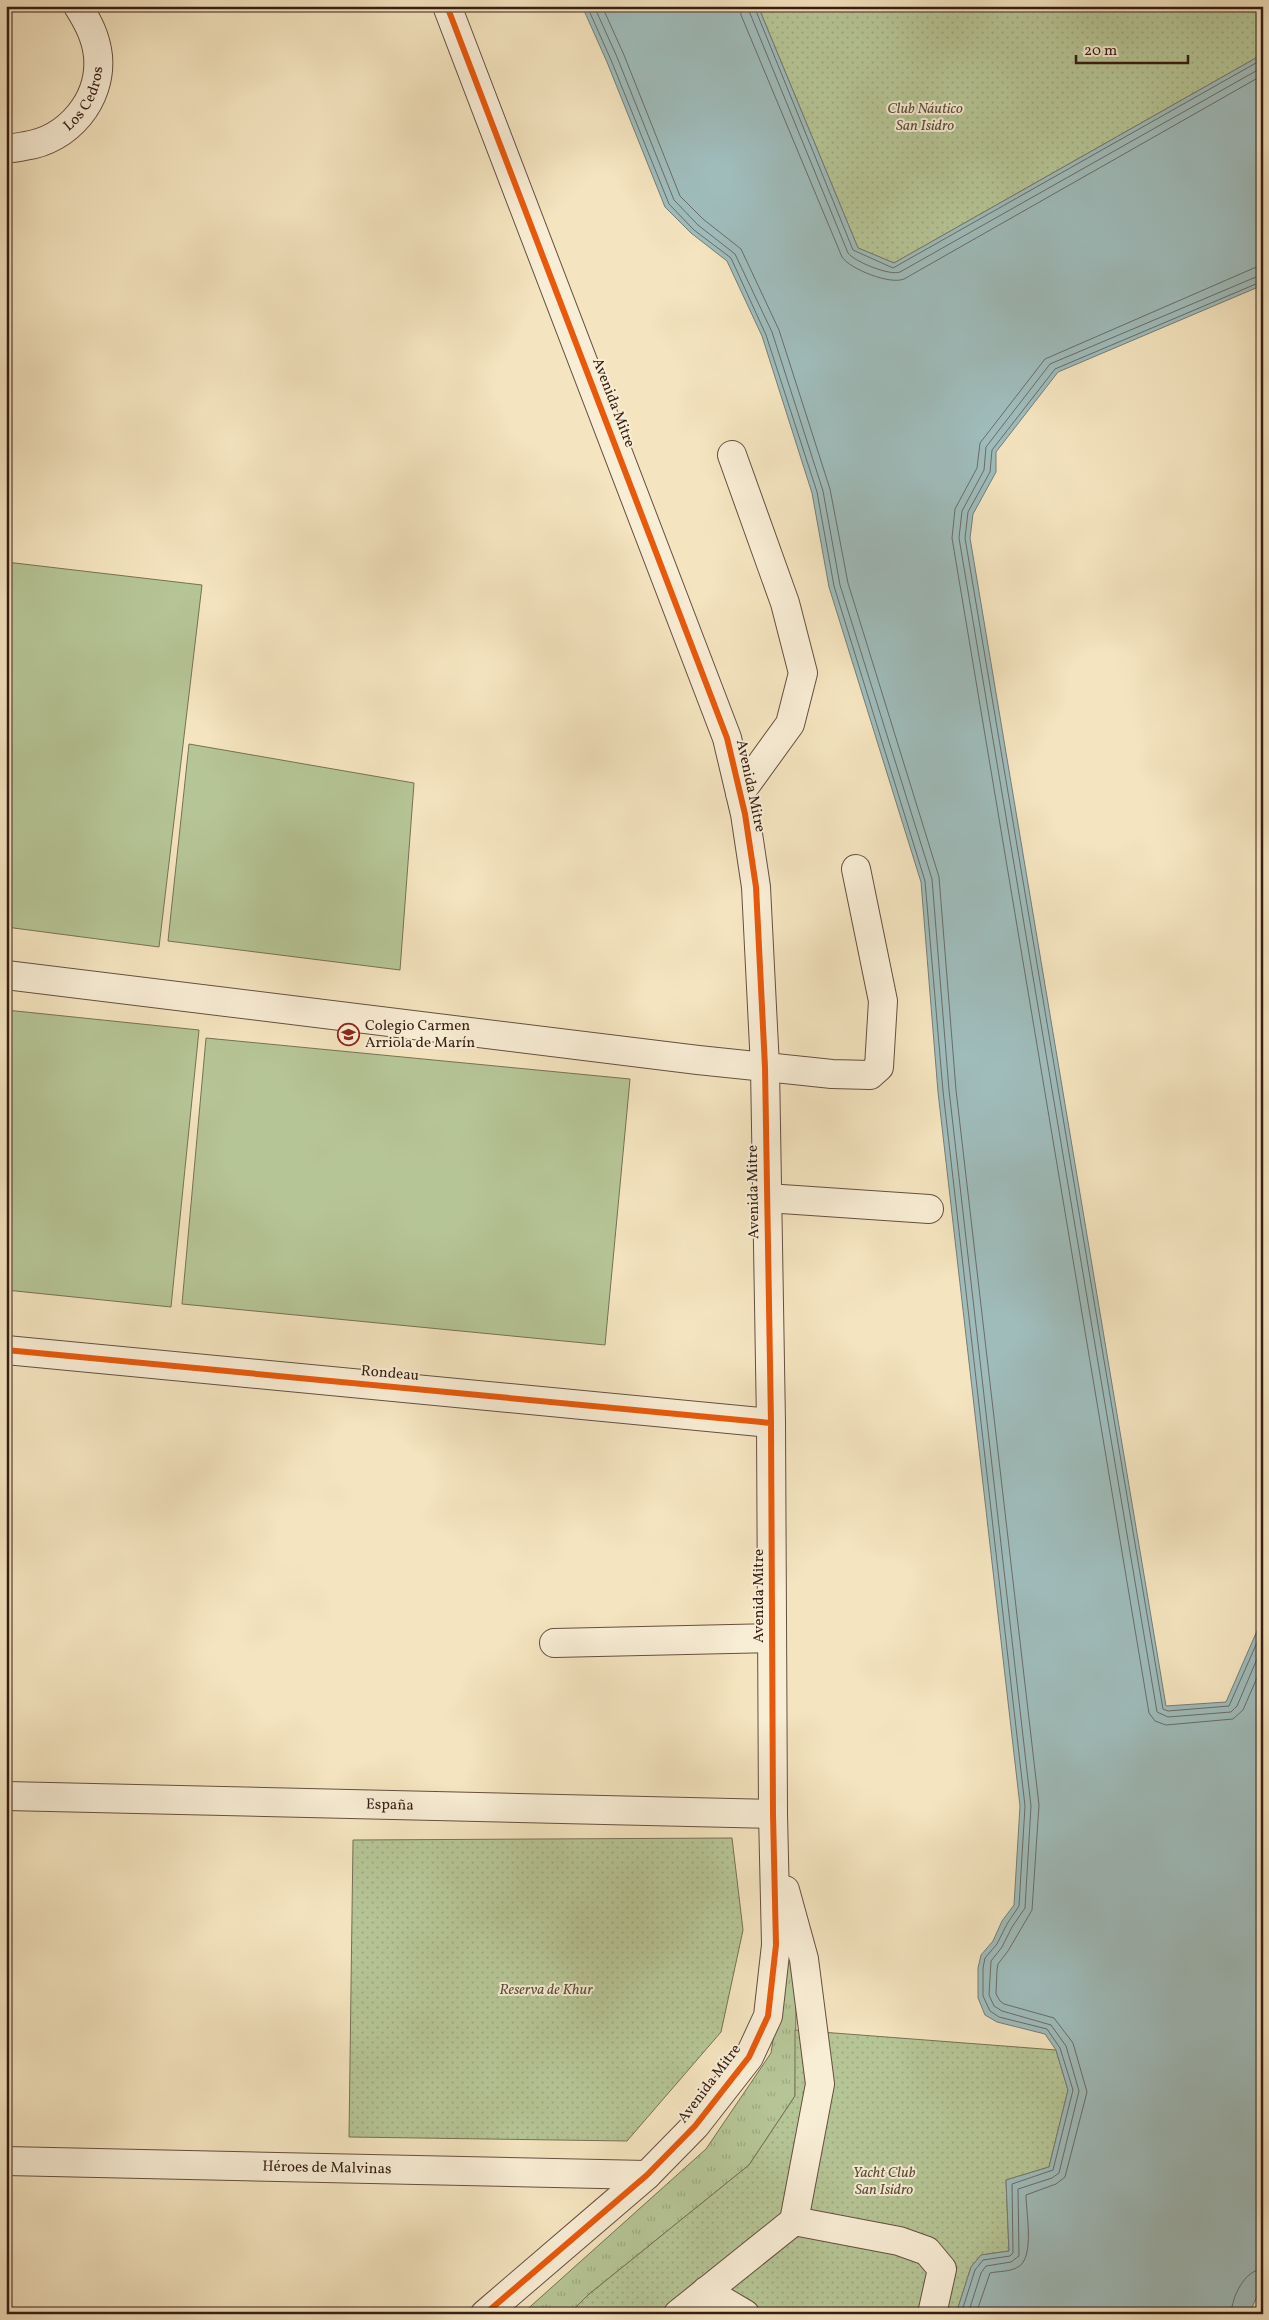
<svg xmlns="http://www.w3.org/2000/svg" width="1269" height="2320" font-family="Vollkorn,serif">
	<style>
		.grass { fill: url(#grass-tufts); stroke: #767155 }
		.park { fill: url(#park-dots); stroke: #767155 }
		.garden { fill: #b6c596; stroke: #767155 }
		.water { fill: #9fbcbb; stroke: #757c78 }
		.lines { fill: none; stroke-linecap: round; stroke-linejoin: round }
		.shore { stroke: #6a6c68; stroke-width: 1 }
		.minor-casing { stroke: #664f3f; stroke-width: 30 }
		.minor { stroke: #f8edd5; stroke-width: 28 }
		.cycleway-casing { stroke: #f8edd5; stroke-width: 9 }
		.cycleway { stroke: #e8590c; stroke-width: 6 }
		.labels { text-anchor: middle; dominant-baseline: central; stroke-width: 4; stroke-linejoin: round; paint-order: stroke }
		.street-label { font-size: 15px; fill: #361d14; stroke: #f8edd5 }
		.park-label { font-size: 15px; font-style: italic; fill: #5c4f3b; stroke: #f8edd5 }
		.poi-label { font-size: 15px; fill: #361d14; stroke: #f8edd5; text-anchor: start }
	</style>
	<defs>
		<pattern id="grass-tufts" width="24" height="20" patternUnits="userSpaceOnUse" patternTransform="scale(1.25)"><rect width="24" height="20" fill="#b6c596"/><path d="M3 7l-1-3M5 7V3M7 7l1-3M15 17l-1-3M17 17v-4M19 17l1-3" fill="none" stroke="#9da980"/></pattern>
		<pattern id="park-dots" width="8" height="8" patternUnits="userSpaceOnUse" patternTransform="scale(1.25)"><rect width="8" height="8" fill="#b6c596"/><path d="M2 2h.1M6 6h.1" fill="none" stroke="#9da980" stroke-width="1.8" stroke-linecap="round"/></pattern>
	</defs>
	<rect width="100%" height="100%" fill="#f4e4bf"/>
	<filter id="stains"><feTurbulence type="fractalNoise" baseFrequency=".004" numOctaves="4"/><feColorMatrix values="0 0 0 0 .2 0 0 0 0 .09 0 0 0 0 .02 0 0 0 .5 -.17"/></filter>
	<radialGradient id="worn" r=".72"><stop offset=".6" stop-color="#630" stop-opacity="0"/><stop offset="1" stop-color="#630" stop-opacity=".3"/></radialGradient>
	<path class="grass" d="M790 1930 796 2007 795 2096 749 2165 588 2295 569 2314H522L706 2149 771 2053Z"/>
	<path class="park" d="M758 6H1263V54L894 263 858 248Z
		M732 1838 743 1930 721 2032 627 2141 349 2137 353 1840Z
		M795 2030 1056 2050 1068 2090 1049 2167 1006 2180 1009 2251 981 2255 971 2267 956 2314H569L588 2295 749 2165 795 2096Z"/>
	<path class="garden" d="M6 562 202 585 159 947 6 927Z
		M189 744 414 783 400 970 168 941Z
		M6 1010 199 1030 171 1307 6 1290Z
		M206 1038 630 1079 605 1345 182 1304Z"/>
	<path class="water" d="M582 6H758L858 248 894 263 1263 54V285L1058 372 996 452V472L973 514 970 538 1166 1706 1226 1702 1263 1617V2283L1249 2314H956L971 2267 981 2255 1009 2251 1006 2180 1049 2167 1068 2090 1056 2050 1045 2034 997 2022 985 2015 978 1998V1968L981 1955 993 1941 1002 1921 1014 1905 1020 1806 938 1092 921 882 829 587 812 493 762 336 727 261 691 233 665 207 607 62Z"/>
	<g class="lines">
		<path class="shore" d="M587 6 611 60 669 204 694 230 731 258 766 335 817 492 834 586 925 881 943 1091 1025 1806 1019 1906 1007 1924 997 1944 985 1958 983 1968V1996L990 2011 999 2017 1047 2029 1060 2048 1073 2090 1053 2170 1012 2184 1013 2253 1010 2256 983 2260 975 2270 961 2314
			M594 6 617 57 674 200 698 225 735 254 772 332 823 491 840 585 932 879 949 1090 1031 1806 1025 1908 1012 1927 1002 1947 991 1961 989 1995 994 2006 1002 2011 1051 2025 1066 2046 1079 2091 1059 2173 1052 2178 1018 2189 1019 2256 1011 2262 986 2266 981 2273 968 2314
			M602 6 624 55 680 196 703 219 741 249 779 330 830 489 848 583 939 877 956 1090 1039 1805 1032 1910 1008 1951 998 1964 997 1970 996 1994 1000 2001 1004 2004 1054 2018 1073 2043 1087 2092 1065 2177 1056 2184 1026 2195C1026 2212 1035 2258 1018 2267 1010 2272 999 2271 990 2273L976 2314
			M740 6 741 15 842 257C850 269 890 285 904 279L1263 75
			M747 6 848 253C855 262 890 276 900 272L1263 67
			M754 6 853 250 893 268 1263 59
			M1263 267 1254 268 1045 359 980 443 977 468 955 509 952 538 1149 1713 1155 1721 1166 1725 1233 1719 1243 1710 1263 1664
			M1263 274 1050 364 986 447 984 470 962 511 959 538 1157 1712 1168 1717 1231 1712 1237 1706 1263 1645
			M1263 281 1055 369 992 450 990 472 968 512 965 538 1163 1709 1168 1711 1229 1706 1263 1629
			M1231 2314C1232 2297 1244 2270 1263 2269"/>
		<defs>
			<g id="minor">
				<path d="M447 6 727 738 745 814 756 887 765 1067 771 1423 773 1814 776 1945 768 2016 749 2057 695 2126 647 2175 485 2314"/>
				<path id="s1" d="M6 148C13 149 19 147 25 146 68 140 102 100 98 56 96 37 88 22 78 6"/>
				<path d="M732 455 785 603 803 673 790 724 740 793"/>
				<path d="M6 975 698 1060 832 1074 870 1075 879 1067 883 1001 856 869"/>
				<path d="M767 1198 929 1209"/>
				<path d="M6 1350 771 1423"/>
				<path d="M554 1643 772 1638"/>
				<path id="s2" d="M6 1796 773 1814"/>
				<path id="s3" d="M6 2161 647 2175"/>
				<path d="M794 2221 899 2241 927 2251 942 2269 932 2314"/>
				<path d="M706 2291 745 2314"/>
				<path d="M678 2314 794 2221 820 2084 804 1959 785 1890"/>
			</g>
		</defs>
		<use href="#minor" class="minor-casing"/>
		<use href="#minor" class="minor"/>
		<defs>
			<path id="cycleway" d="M447 6 727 738 745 814 756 887 765 1067 771 1423 773 1814 776 1945 768 2016 749 2057 695 2126 647 2175 485 2314
				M6 1350 771 1423"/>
		</defs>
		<use href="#cycleway" class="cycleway-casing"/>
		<use href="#cycleway" class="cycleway"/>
	</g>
	<defs>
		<symbol id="school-ring" viewBox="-11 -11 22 22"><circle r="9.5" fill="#f8edd5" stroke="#8f2418" stroke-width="1.5"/><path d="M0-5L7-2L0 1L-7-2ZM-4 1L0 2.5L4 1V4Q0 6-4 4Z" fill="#8f2418"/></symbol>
	</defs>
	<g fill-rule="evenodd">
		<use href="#school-ring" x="336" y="1022" width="25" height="25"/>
	</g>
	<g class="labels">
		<g class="street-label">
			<text stroke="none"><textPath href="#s1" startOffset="100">Los Cedros</textPath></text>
			<text transform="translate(613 403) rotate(69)">Avenida Mitre</text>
			<text transform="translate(750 786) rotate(78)">Avenida Mitre</text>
			<text transform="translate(754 1192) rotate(-91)">Avenida Mitre</text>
			<text transform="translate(390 1374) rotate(5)">Rondeau</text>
			<text transform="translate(759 1596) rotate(-90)">Avenida Mitre</text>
			<text stroke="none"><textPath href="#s2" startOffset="384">España</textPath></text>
			<text transform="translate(710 2084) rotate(-53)">Avenida Mitre</text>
			<text stroke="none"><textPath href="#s3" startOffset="321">Héroes de Malvinas</textPath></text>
		</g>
		<g class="park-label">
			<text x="925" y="109">Club Náutico<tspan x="925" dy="17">San Isidro</tspan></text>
			<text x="546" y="1990">Reserva de Khur</text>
			<text x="884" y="2173">Yacht Club<tspan x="884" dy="17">San Isidro</tspan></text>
		</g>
		<g class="poi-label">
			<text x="365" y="1026">Colegio Carmen<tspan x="365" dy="17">Arriola de Marín</tspan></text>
		</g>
	</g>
	<rect width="1269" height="2320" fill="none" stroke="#f4e4bf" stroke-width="25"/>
	<rect x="8" y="8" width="1254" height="2305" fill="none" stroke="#361d14" stroke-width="2.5"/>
	<rect x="12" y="12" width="1244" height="2295" fill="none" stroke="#361d14"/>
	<path d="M1076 55v8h112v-8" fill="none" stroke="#361d14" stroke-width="2.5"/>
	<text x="1084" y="55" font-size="15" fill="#361d14" stroke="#f8edd5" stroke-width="4" paint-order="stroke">20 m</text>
	<rect width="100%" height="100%" filter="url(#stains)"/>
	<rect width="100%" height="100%" fill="url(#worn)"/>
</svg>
